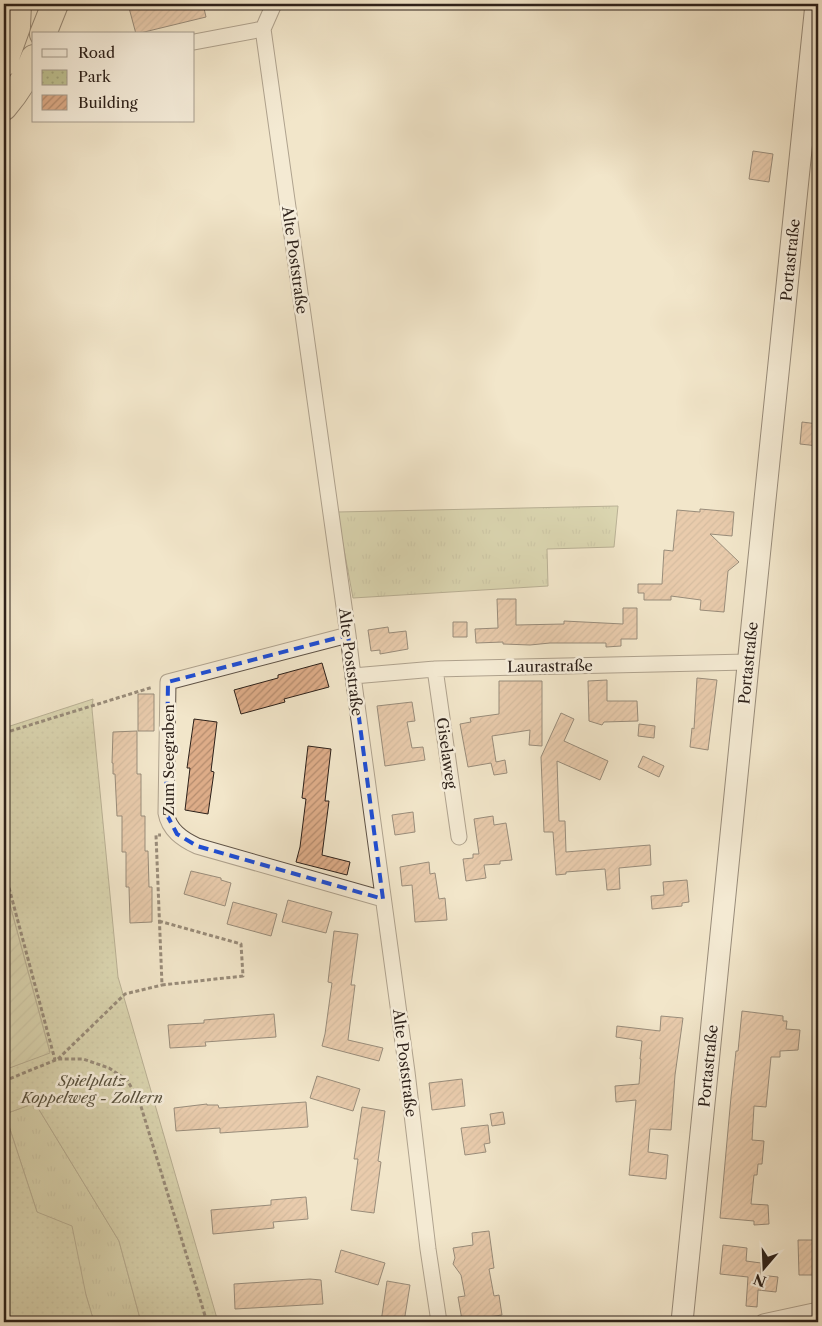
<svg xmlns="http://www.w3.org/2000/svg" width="822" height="1326" font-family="'Libre Caslon Text',serif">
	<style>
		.grass { fill: url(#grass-tufts); stroke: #767256 }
		.park { fill: url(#park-dots); stroke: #767256 }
		.garden { fill: url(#garden-furrows); stroke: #767256 }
		.building { fill: url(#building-hatch); stroke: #2d211a }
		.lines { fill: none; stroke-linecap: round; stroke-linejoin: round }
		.street-casing { stroke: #5e5246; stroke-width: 17 }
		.secondary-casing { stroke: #2d211a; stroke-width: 23 }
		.highway-casing { stroke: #2d211a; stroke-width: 28 }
		.path { stroke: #2d211a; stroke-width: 3; stroke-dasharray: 4 2.5; stroke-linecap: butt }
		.street { stroke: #f7efdd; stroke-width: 15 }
		.secondary { stroke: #f7efdd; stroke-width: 21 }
		.highway { stroke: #f2e6ca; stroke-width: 26 }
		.marked { fill: none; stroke: #1d4ed8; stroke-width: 4; stroke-dasharray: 10 6; stroke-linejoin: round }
		.labels { text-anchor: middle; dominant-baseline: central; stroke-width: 5; stroke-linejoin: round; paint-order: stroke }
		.street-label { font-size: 15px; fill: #2d211a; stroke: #f7efdd }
		.park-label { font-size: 15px; font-style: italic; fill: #59523e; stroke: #f7efdd }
	</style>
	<defs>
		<pattern id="grass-tufts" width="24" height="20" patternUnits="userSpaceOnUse" patternTransform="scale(1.25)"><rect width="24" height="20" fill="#bfc393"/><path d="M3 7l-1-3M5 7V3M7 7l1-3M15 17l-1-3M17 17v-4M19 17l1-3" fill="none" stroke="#a4a77e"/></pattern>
		<pattern id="park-dots" width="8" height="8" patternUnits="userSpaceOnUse" patternTransform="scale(1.25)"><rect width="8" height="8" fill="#bfc393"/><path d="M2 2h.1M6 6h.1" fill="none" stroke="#a4a77e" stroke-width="1.8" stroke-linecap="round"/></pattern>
		<pattern id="garden-furrows" width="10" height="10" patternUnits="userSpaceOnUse" patternTransform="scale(1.25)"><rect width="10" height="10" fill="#bfc393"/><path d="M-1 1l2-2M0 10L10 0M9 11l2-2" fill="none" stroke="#a4a77e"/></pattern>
		<pattern id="building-hatch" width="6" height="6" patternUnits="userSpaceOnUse" patternTransform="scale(1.25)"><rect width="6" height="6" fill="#ddac88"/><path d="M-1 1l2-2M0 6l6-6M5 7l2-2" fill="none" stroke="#b48c6e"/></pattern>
	</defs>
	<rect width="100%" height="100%" fill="#f2e6ca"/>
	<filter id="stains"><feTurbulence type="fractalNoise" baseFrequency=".004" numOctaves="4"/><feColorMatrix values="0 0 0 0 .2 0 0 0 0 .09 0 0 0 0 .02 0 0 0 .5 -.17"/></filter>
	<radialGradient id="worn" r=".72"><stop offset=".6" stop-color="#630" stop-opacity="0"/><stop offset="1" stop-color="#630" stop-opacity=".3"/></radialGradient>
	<path class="grass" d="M618 506 614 547 547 549 548 586 353 598 337 512Z
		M35 1103 119 1241 141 1322H94L86 1295 37 1212 5 1114Z"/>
	<path class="park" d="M93 699 92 709 118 977 218 1322H141L119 1241 35 1103 5 1114 37 1212 72 1226 86 1295 94 1322H4V1070L50 1052 4 883V728Z"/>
	<path class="garden" d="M4 883 50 1053 4 1070Z"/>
	<path class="building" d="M128 4H203L206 17 136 34Z
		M753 151 773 154 769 182 749 179Z
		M802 422 818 424V446L800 444Z
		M700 509 734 512 732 536 710 534 739 562 728 571 724 612 700 610 701 600 671 596V600H644V593H638V584H662L664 550 673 551 677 510 700 512Z
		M497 599H516V625L564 624V621L623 624V608H637V639H621V646L606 647V643H550L530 645 503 644V642L476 643 475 629 498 628Z
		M453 622H467V637H453Z
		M388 627 389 633 406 631 408 649 380 654V650L371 651 368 630Z
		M322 663 329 687 284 699 285 702 241 714 234 690 278 678V675Z
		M697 678 717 680 708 750 690 747 692 728 694 729Z
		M607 680V701H637L638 721 604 722 602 725 589 721 588 681Z
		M499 681H542V746L529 745 530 730 492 736 496 762 505 760 507 773 494 775 491 763 468 767 460 724 471 722 470 718 499 714Z
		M138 694H154V731H138Z
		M412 702 415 721 407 722 412 748 423 747 425 760 385 766 377 706Z
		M561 713 574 719 564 741 608 761 600 780 557 761 559 821H565L566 852 650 845 651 865 619 868 620 889 607 890 605 869 566 872V874L556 875 553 832H544L541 757Z
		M194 719 217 722 211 771 214 772 208 814 185 810 190 768H187Z
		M639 724 655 726 654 738 638 736Z
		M137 731V774H141V816H145V851H148L149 887H152V922L130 923 129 887H126V852H122V816H117L115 774H113V763H112L113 732Z
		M308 746 331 749 325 801H329L322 855 350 862 347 875 296 862 300 847 306 799 302 798Z
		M643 756 664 766 659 777 638 767Z
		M413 812 415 832 395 835 392 815Z
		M493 816 494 825 506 823 512 860 500 861V864L484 865 486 878 466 881 463 859 473 858V854H479L474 819Z
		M429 862 430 874 435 873 439 899 445 898 447 920 415 922 412 885 402 886 400 867Z
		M191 871 221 878V880L231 883 225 906 184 894Z
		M687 880 689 902 682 903V906L652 909 651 896 664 895 663 882Z
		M288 900 332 912 326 933 282 922Z
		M233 902 277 914 271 936 227 924Z
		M334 931 358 934 351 985H355L348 1040 383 1048 379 1061 322 1046 325 1034 332 983 328 982Z
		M742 1011 783 1016V1021H787L786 1029 800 1030 798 1050 780 1051V1057H771L766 1107 754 1106 752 1140 764 1141 762 1164H758L757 1175H754L751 1204 768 1205 769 1224 754 1225V1221L720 1218 731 1097 736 1051H738Z
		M274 1014 276 1037 205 1042 206 1046 170 1048 168 1025 204 1023V1020Z
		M661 1016 683 1018 675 1075 671 1130 650 1129 648 1152 668 1155 666 1179 629 1175 636 1100 616 1102 615 1086 639 1084 641 1059H640L642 1041 616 1037 617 1026 660 1031Z
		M317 1076 360 1089 353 1111 310 1098Z
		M462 1079 465 1106 432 1110 429 1083Z
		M306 1102 308 1127 220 1133V1128L176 1131 174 1108 207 1104V1105H218L219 1108Z
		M362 1107 385 1111 378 1161 381 1162 374 1213 351 1210 358 1159H354Z
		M503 1112 505 1124 492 1126 490 1114Z
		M488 1125 490 1143 484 1144 486 1152 465 1155 461 1128Z
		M306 1197 308 1219 273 1222 274 1228 213 1234 211 1210 271 1205V1200Z
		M489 1231 494 1268 489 1269 494 1296 499 1295 502 1315 482 1318 483 1322H469V1319L462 1320 458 1297 465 1296 461 1275 453 1264 455 1258 453 1248 473 1245 472 1233Z
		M798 1240H818V1275H799Z
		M723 1245 747 1248 746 1261 761 1263 760 1275 778 1277 776 1292 758 1290 757 1307 746 1306 748 1277 720 1274Z
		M341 1250 385 1263 378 1285 335 1272Z
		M310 1279 321 1280 323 1304 235 1309 234 1284Z
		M387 1281 410 1285 404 1322H381Z"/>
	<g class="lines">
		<defs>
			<path id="street" d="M274 4 263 29 348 635 353 676 407 1072 428 1249 439 1322
				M194 42 263 29
				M348 635 168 682 166 813C169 830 182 839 197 846L383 899
				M435 669 459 837
				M353 676 435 669 748 662
				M763 1322 818 1310"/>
			<path id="secondary" d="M682 1322 752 626 816 4"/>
			<path id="highway" d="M43 34 55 4
				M4 63 17 27 18 4
				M4 107C17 92 27 76 34 58"/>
		</defs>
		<use href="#street" class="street-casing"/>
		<use href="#secondary" class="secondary-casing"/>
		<use href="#highway" class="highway-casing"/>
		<path class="path" d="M4 733 153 687
			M4 869 55 1060
			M159 921 241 944 243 976 162 985 156 835H161
			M58 1059 125 994 162 985
			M4 1081 58 1059H83L109 1068 127 1080 139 1100 207 1322"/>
		<use href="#street" class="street"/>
		<use href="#secondary" class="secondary"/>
		<use href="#highway" class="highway"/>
	</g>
	<path d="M0 0H822V1326H0ZM348 635 383 899 197 846 177 834 166 813 168 682Z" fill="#f2e6ca" fill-opacity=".55" fill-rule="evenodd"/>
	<path class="marked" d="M348 635 383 899 197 846 177 834 166 813 168 682Z"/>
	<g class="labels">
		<g class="street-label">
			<text transform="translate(295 260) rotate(82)">Alte Poststraße</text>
			<text transform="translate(790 260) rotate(-84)">Portastraße</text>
			<text transform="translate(351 662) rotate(83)">Alte Poststraße</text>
			<text transform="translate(748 663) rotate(-84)">Portastraße</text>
			<text transform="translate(550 666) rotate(-1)">Laurastraße</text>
			<text transform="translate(447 753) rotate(82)">Giselaweg</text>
			<text transform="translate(168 760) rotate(-90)">Zum Seegraben</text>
			<text transform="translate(405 1063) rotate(83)">Alte Poststraße</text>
			<text transform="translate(708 1066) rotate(-84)">Portastraße</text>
		</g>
		<g class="park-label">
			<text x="92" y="1080">Spielplatz<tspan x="92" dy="17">Koppelweg - Zollern</tspan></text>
		</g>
	</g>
	<rect width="822" height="1326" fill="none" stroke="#f2e6ca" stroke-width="20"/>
	<rect x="5" y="5" width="812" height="1316" fill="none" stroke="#2d211a" stroke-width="2.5"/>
	<rect x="10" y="10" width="802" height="1306" fill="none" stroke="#2d211a"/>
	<rect x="32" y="32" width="162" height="90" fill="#f7efdd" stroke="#a69d8f"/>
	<rect x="42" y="49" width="25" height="8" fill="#f7efdd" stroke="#a69d8f"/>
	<text x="78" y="58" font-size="15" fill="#2d211a">Road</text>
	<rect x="42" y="70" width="25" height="15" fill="url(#park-dots)" stroke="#a69d8f"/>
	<text x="78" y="82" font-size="15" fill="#2d211a">Park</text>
	<rect x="42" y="95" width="25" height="15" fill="url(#building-hatch)" stroke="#a69d8f"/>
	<text x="78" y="108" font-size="15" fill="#2d211a">Building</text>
	<g transform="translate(764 1268) rotate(199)" stroke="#f7efdd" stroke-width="4" paint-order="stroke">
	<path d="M0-4L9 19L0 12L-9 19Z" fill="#2d211a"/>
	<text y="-8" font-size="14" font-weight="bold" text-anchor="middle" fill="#2d211a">N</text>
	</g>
	<rect width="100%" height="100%" filter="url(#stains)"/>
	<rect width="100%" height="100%" fill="url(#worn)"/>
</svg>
